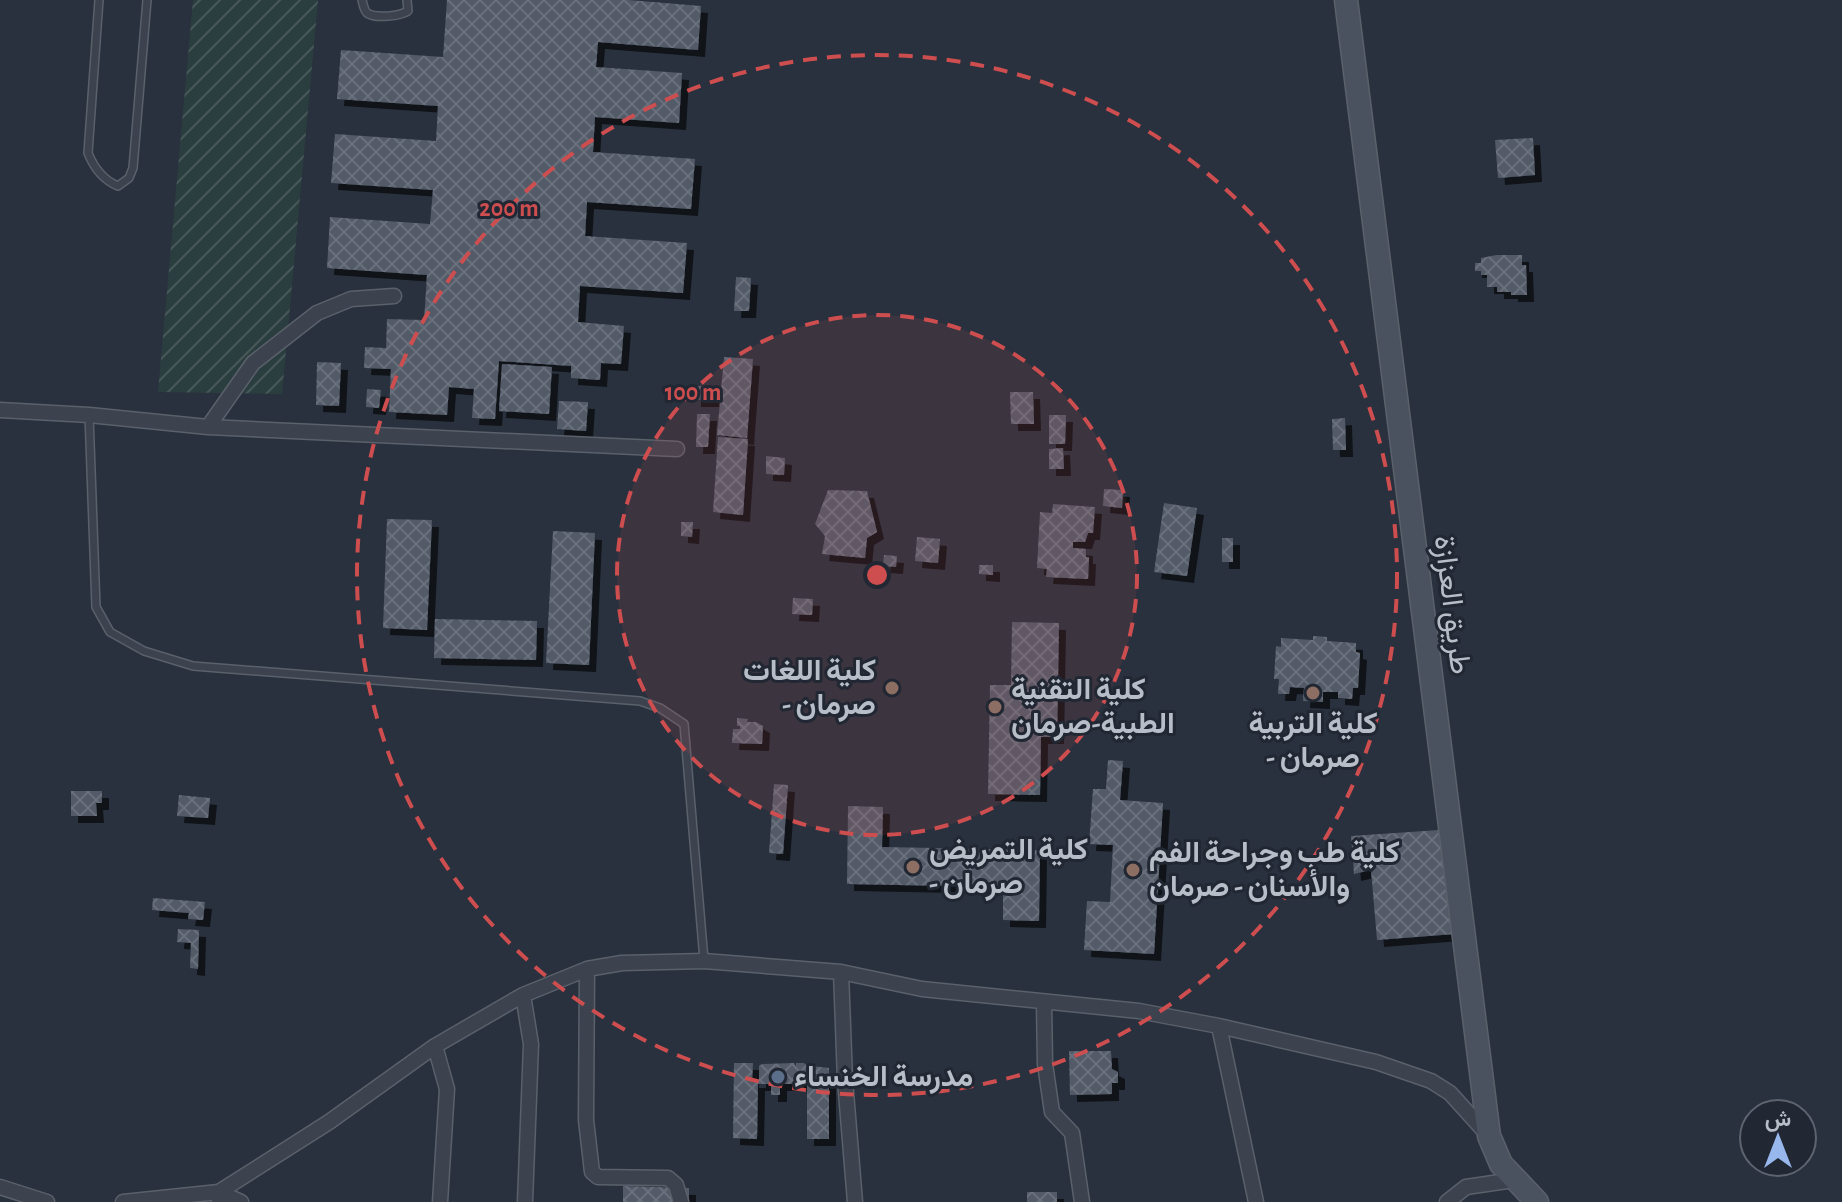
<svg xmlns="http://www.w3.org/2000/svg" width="1842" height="1202" font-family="'Alegreya Sans',Vazirmatn,sans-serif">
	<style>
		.garden { fill: url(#garden-furrows) }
		.building { fill: url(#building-cross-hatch); filter: url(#shadow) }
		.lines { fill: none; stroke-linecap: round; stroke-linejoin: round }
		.lane-casing { stroke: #5a616b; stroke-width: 10 }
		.street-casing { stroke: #5a616b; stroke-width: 17 }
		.secondary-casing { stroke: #5a616b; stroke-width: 25 }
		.lane { stroke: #3c434e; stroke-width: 7 }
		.street { stroke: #3c434e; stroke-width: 14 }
		.secondary { stroke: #4a5260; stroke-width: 22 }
		.ring { fill: none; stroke: #ce4e50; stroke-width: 4; stroke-dasharray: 14 10 }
		.education-dot { fill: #8d6e63; stroke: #212833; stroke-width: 3 }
		.service-dot { fill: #5c6f8a; stroke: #212833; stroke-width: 3 }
		.labels { text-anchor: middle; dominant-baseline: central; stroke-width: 6; stroke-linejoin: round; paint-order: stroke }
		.street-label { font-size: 30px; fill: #b8bec8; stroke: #212833 }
		.poi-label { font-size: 30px; font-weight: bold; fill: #b8bec8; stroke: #212833; text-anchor: start }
		.centre { fill: #ce4e50; stroke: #212833; stroke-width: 4 }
		.ring-label { font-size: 24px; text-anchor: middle; font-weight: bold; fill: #ce4e50; stroke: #212833; stroke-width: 6; stroke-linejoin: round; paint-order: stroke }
	</style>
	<defs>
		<pattern id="garden-furrows" width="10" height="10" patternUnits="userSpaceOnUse" patternTransform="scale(2)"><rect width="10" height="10" fill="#2b3e3f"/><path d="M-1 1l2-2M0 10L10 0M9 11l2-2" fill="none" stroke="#485859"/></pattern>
		<pattern id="building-cross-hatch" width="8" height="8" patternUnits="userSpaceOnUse" patternTransform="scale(2)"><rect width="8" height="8" fill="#525a68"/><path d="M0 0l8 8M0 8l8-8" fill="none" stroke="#69707c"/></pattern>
		<filter id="shadow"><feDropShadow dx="7" dy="7" stdDeviation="0" flood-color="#0009"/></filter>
	</defs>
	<rect width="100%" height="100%" fill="#28313d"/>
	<path class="garden" d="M193 0H318L282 394 158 392Z"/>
	<path class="building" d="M447 0H629L701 6 698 50 598 42 596 67 682 73 679 123 595 117 593 152 695 159 691 209 587 202 585 236 687 243 683 293 580 286 578 322 624 326 621 364 601 363 600 380 571 378V366L499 361 495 419 472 418 474 389 449 387 447 415 389 412 391 369 364 368 365 347 386 348 387 319 424 320 427 275 327 268 330 217 430 224 433 190 331 183 335 134 436 141 438 106 337 99 341 50 443 57Z
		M1533 138 1535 175 1498 178 1495 140Z
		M1496 255H1522V265H1526L1527 295H1511V292H1497V287H1487V275H1481V271H1475V263H1481V258Z
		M736 277 751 278 749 311H734Z
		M724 357 753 359 747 438 717 435Z
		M317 362 341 363 339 406 316 405Z
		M502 364 552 367 549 414 499 411Z
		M694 386H717V400H694Z
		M367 389 381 390 379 408 366 407Z
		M1010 392H1033L1034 424H1011Z
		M559 401 588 402 586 431 557 429Z
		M697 414H710L708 447H696Z
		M1049 415H1066L1065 444H1049Z
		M1345 418 1346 450H1333L1332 419Z
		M718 437 748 439 743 515 713 512Z
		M1063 448 1064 469H1049V449Z
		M766 456 785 458 784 475 766 474Z
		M1104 489 1123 490 1122 508 1103 506Z
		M828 490 867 491 877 532 867 538 865 558 822 554 825 536 815 524Z
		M1164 503 1197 508 1187 576 1154 572Z
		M1053 504 1095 507 1093 533H1088L1085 542H1073V548L1086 549V557H1089L1088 579 1046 577 1047 569 1037 568 1040 512 1052 513Z
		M387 519 432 520 427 630 383 628Z
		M681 522H693L692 537 681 536Z
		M553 531 595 533 589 665 546 663Z
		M917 537 940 539 938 563 915 561Z
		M1222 538H1233V562H1222Z
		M884 555 897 556 896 567 883 566Z
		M979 565H993V575L979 574Z
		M793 598 813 599 812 615 792 614Z
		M435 619 537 621 536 660 434 658Z
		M1012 622 1059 623 1057 737H1041L1040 795 988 794 990 685H1011Z
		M1313 636 1327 637V641L1356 643V652L1360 653 1358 688H1353L1352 699 1338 698V692H1323V702L1303 701 1304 688 1290 687 1289 694H1278L1279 679H1274L1276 646 1281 647V638L1313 640Z
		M737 718 748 719 747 722H756L763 726 762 744 732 743 733 729H740V726H737Z
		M1108 760 1123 761 1120 800 1163 803 1154 954 1084 950 1087 901 1110 902 1113 845 1089 844 1093 789H1106Z
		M774 784 788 785 783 854 769 853Z
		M71 791H102V803H96L97 816H71Z
		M179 795 210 798 208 818 177 816Z
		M848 806 883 807 882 847 1040 850 1039 921 1003 920V887L847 884Z
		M1439 830 1454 934 1377 940 1371 870 1354 874 1351 836Z
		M153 898 205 902 203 920 188 919 189 913 152 910Z
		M178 929 199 930 198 969 190 968 191 943 177 942Z
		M1069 1051H1111L1112 1069 1118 1072V1083H1112V1094L1070 1095Z
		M734 1063H753L752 1081H759V1066L762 1064 794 1063 796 1066V1063H804L808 1066V1071H812V1066L829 1068V1139H807V1084H780V1095H771V1082L769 1084H758L757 1139 733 1138Z
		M623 1186 689 1188V1202H623Z
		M1027 1192H1057V1202H1027Z"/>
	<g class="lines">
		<defs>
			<path id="lane" d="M99 0 88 153C94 168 103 180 118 186L129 178 133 168 147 0
				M362 0C363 4 364 10 367 13 376 19 400 16 408 11L407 0
				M89 415 96 607 110 632 144 651 193 666 640 701 660 708 684 724 704 960"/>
			<path id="street" d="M0 410 89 415 208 427 677 449
				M208 427 253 363 317 313 351 299 394 296
				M587 969 586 1120 592 1172 598 1177 668 1178 676 1185 681 1202
				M841 972 845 1080 855 1202
				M523 995 531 1044 525 1202
				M1044 1002 1045 1064 1052 1112 1072 1133 1082 1202
				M1219 1026 1256 1202
				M435 1046 447 1089 440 1202
				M0 1187 47 1202
				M123 1202 219 1192 329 1122 435 1046 523 995 587 969 622 963 704 961 841 972 922 989 1139 1011 1219 1026 1376 1062 1431 1081 1450 1093 1488 1135
				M219 1202V1192L241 1202
				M1447 1202 1466 1187 1514 1180"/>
			<path id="secondary" d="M1346 0 1489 1136 1501 1164 1537 1202"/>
		</defs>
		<use href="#lane" class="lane-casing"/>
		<use href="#street" class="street-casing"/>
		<use href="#secondary" class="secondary-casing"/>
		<use href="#lane" class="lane"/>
		<use href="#street" class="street"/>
		<use href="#secondary" class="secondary"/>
	</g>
	<circle cx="877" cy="575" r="260" fill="#ce4e50" fill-opacity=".12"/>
	<g class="ring">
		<circle cx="877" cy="575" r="260"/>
		<circle cx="877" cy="575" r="520"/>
	</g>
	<g class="education-dot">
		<circle cx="892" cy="688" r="8"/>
		<circle cx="1313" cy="693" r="8"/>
		<circle cx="995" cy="707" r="8"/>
		<circle cx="913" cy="867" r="8"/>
		<circle cx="1133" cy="870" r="8"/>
	</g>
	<circle class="service-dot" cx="778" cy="1077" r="8"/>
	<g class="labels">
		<g class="street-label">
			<text transform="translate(1452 605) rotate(83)">طريق العزازة</text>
		</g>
		<g class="poi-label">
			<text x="876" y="671" text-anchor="end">كلية اللغات<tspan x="876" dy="34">- صرمان</tspan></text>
			<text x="1011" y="690">كلية التقنية<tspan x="1011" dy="34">الطبية-صرمان</tspan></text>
			<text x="1313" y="724" text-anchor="middle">كلية التربية<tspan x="1313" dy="34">- صرمان</tspan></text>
			<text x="929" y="850">كلية التمريض<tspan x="929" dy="34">- صرمان</tspan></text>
			<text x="1149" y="853">كلية طب وجراحة الفم<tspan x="1149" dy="34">والأسنان - صرمان</tspan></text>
			<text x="794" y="1077">مدرسة الخنساء</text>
		</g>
	</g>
	<circle cx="877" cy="575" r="12" class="centre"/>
	<g class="ring-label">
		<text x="509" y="216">200 m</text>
		<text x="693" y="400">100 m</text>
	</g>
	<g transform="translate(1778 1138)"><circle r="38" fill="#212833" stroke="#5d646f" stroke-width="2"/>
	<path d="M0-6L14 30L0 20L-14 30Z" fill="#98b8ed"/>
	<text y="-12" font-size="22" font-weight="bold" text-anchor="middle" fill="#b8bec8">ش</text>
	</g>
</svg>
